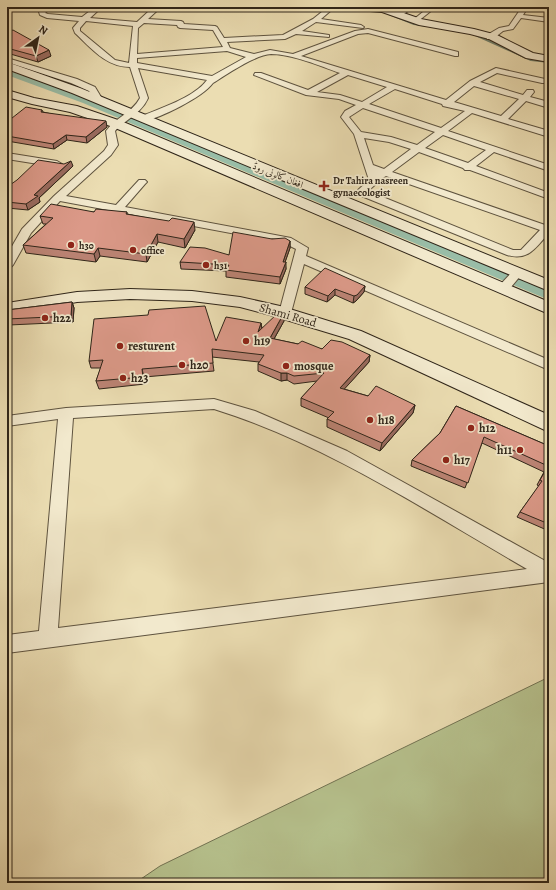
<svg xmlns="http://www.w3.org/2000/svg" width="556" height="890" font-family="Alegreya,Amiri,serif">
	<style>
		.green { fill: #b6c18d; stroke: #727353 }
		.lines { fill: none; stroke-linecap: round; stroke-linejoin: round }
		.stream { stroke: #6f806e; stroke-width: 2 }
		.canal { fill: #99bda7; fill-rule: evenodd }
		.street-casing { stroke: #5e533f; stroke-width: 2 }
		.secondary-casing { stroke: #2f2519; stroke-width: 2 }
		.street { fill: #f2e9cd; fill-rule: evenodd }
		.secondary { fill: #f2e9cd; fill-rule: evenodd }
		.wall { fill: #bc8475; stroke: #2f2519 }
		.shaded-wall { fill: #996b5f; stroke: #2f2519 }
		.building { fill: #db9988; stroke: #2f2519 }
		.poi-dot { fill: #8f2418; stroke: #f2e9cd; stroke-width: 1.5 }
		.labels { text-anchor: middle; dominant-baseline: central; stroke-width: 3.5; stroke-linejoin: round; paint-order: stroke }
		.far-street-label { font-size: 10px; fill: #2f2519; stroke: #f2e9cd }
		.far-poi-label { font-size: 10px; font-weight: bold; fill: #2f2519; stroke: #f2e9cd; text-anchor: start }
		.street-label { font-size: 12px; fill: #2f2519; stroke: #f2e9cd }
		.poi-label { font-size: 12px; font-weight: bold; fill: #2f2519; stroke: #f2e9cd; text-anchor: start }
	</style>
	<rect width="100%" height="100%" fill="#ebddb2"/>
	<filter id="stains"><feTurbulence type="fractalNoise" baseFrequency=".005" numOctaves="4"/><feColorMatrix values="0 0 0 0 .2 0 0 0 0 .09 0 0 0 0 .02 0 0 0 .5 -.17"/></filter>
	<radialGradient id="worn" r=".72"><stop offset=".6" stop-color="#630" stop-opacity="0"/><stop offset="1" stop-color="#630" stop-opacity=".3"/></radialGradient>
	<path class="green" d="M549 677V883H135L160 866Z"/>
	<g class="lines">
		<path class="stream" d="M326 7 362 10
			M389 14 414 24 428 26
			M471 33 531 60 549 62"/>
		<path class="canal" d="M7 70 89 99 549 291V300L83 103 7 75Z"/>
		<defs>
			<path id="street" d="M44 7H51L45 13 48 14 82 17 95 7H102L90 18 137 22 149 11 121 9 118 7H161L148 19 181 21 183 22 184 24 215 26 217 27 224 38 283 35 313 19 328 7H335L321 19 361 25 364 27 363 28 316 22 302 31 329 35V37L296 34 285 39 227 42 230 48 254 54 270 50 293 54 355 31 368 29 458 52V56H455L368 33 358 34 301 56 446 100 470 81 496 68 545 79V83H542L497 73 480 82 523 95 527 90H533L534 92 530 97 549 102V108L526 101 508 119 549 131V137L472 113 448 131 549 165V171L494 152 476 166 549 193V199L470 170H465L463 168 419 152 392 172 545 225 549 224V233C535 248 529 261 507 255L359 195 358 190 369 180 354 134 341 117 345 111 356 105 339 99 306 95 254 75 255 73H261L308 90 340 73C320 66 292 54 271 54 255 55 227 74 213 83 202 98 161 117 143 122L139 119 140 117C160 108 194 98 207 80L138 68 148 98C141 114 126 119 115 131L118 145 111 155 66 196 116 205 139 180H145L147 182 145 184 125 207 291 238 308 248 306 256 549 360V370L304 264 291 313 289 316H281L279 313 296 249 284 243 60 201 31 233 13 265 11 267 7 268V255L22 229 54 196 104 151 108 145 106 131C115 118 132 113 140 98L130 67C106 67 91 48 75 33L73 28 79 21 47 18 40 15 39 12ZM86 21 133 26 129 63 115 60 80 31V28ZM144 23 177 25 178 27 180 28 213 30 223 47 137 54 138 28ZM227 51 246 57 212 76 137 63V58ZM348 75 387 87 362 102 340 95 317 92ZM474 86 519 99 501 116 454 102ZM395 89 442 104 443 106 465 111 441 128 369 104ZM363 108 435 132 417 145 391 137 361 132 349 117ZM443 135 486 150 468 163 425 148ZM364 138 389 142 411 149 384 169 373 165ZM386 176 540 230 521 250H513L368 191 377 183 379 180Z
				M407 7H415L400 16H396V14Z
				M429 7H436L417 22H413V20Z
				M522 7H528L523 15 549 18V22L521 18 513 29 503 31 493 39H487V35L499 28 509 26Z
				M7 58 77 79 95 87 101 97 97 99H94L89 91 71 83 7 62Z
				M7 153 57 161 62 164 57 167 7 159Z
				M517 269 521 271 523 273 521 275 507 292H499L497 289 499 286 513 271Z
				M214 399 255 411 347 451 549 563V582L7 653V635L39 631 58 419 7 426V416L66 408ZM214 409C326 444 426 511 527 569L58 628 73 418Z"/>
			<path id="secondary" d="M353 7H386L421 19 474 29 497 35 533 53 549 56V62L526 58 489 39 470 34 419 25 382 12 358 10Z
				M7 62 80 88 549 280V291L72 93 7 69Z
				M7 90 34 98 77 106 121 121 549 302V314L113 127 70 112 32 104 7 97Z
				M130 289 192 291 240 297 280 306 361 331 549 415V432L349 339 270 315 240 307 192 301 130 299 77 302 7 315V303L77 292Z"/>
		</defs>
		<use href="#street" class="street-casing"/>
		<use href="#secondary" class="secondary-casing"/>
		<use href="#street" class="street"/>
		<use href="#secondary" class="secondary"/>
	</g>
	<path class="wall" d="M7 32 51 56 38 62 7 53Z
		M42 110 43 112 107 127 87 143 67 140 54 149 7 141V122Z
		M73 166 39 198 40 202 28 210 7 208V187Z
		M94 212H127V214L195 230 185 248 158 242 147 262 100 256 96 262 26 253 23 245 46 224H43L40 216Z
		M272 239 290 241V248L285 262 286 269 280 284 226 277V271L181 269 180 262 229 255Z
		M365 286 364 292 356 301 353 303 335 295 327 302 305 294V287Z
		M72 302 74 308 73 322 9 325 7 322V310Z
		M284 321 274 339 322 349 370 355 369 362 344 389 368 396 415 405 413 413 380 451 327 427V419L329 418 301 406V398L317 381 294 384 287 380 281 381 258 371V364L259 362 212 357 214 371 144 377 145 384 99 389 96 381 101 368H91L89 361 216 341 261 323 262 328Z
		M456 406 549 446V531L517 517 520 512 539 486 537 485 544 472 482 443 465 488 411 466 412 460 440 433Z"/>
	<path class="shaded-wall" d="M49 50 51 56 38 62 36 56Z
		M106 121 107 127 87 143 86 137Z
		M66 135 67 140 54 149 53 144Z
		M71 161 73 166 39 198 40 202 28 210 26 204 34 195Z
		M194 222 195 230 185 248 184 239Z
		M157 234 158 242 147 262 146 254Z
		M290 241V248L283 268V262Z
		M98 248 100 256 96 262 94 254Z
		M286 262V269L280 284V277Z
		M365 286 364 292 356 301 353 303 354 296Z
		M335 289V295L327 302 328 296Z
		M72 302 74 308 73 322 71 316Z
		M284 313V321L270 346V338Z
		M261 323 262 330 258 332Z
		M370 355 369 362 339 395 340 388Z
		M142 369 144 377 145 384 143 377Z
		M281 373H287V380L281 381Z
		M415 405 413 413 380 451 382 443Z"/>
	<path class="building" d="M13 30 49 50 36 56 7 48V32Z
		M26 107 42 110 41 112 106 121 86 137 66 135 53 144 7 136V122Z
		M38 160 64 164 71 161 34 195 38 196 26 204 7 202V187L17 180Z
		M51 204 94 212 96 209 127 212 126 214 169 221 172 218 194 222 184 239 157 234 146 254 98 248 94 254 23 245 53 218 40 216Z
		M233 232 272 239 285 238 290 241 283 262H286L280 277 226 270 229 265 180 262 190 247 205 248 229 255Z
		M325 268 365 286 357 295 354 296 335 289 328 296 305 287Z
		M72 302 71 316 7 319V310Z
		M205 306 216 341 226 317 261 323 258 332 279 312 284 313 270 338 298 344 302 341 322 349 331 340 342 342 370 355 340 388 368 396 376 386 415 405 382 443 327 419 334 412 301 398 324 373 294 376 287 373H281L258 364 264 355 212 349 213 363 142 369 143 377 96 381 103 360 89 361 94 319 148 315 149 310Z
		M456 406 549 446V524L520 512 542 481 540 480 548 466 484 437 468 483 412 460 440 433Z"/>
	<g class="poi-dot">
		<path d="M322 180h4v4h4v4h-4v4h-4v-4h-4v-4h4z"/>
		<circle cx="71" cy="245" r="4"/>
		<circle cx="133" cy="250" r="4"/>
		<circle cx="206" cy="265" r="4"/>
		<circle cx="45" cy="318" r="4"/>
		<circle cx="246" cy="341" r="4"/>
		<circle cx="120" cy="346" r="4"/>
		<circle cx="182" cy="365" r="4"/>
		<circle cx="286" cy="366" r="4"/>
		<circle cx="123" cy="378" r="4"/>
		<circle cx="370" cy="420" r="4"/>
		<circle cx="471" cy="428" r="4"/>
		<circle cx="520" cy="450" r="4"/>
		<circle cx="446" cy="460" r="4"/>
	</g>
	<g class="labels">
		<g class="far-street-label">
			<text transform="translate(278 175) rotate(22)">افغان کالونی روڈ</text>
		</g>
		<g class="far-poi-label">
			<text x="333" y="180">Dr Tahira nasreen<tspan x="333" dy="12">gynaecologist</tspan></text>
			<text x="79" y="245">h30</text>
			<text x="141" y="250">office</text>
			<text x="214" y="265">h31</text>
		</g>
		<g class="street-label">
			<text transform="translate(288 315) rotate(16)">Shami Road</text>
		</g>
		<g class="poi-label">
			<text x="53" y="318">h22</text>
			<text x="254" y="341">h19</text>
			<text x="128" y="346">resturent</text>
			<text x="190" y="365">h20</text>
			<text x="294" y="366">mosque</text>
			<text x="131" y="378">h23</text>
			<text x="378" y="420">h18</text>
			<text x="479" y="428">h12</text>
			<text x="512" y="450" text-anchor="end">h11</text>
			<text x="454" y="460">h17</text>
		</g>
	</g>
	<rect width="556" height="890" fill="none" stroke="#ebddb2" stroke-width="24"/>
	<rect x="8" y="8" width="540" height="874" fill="none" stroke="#2f2519" stroke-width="2"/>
	<rect x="12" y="12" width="532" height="866" fill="none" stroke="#2f2519"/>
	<g transform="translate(38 38) rotate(33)" stroke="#f2e9cd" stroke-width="3" paint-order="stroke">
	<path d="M0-3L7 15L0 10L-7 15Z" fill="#2f2519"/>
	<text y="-6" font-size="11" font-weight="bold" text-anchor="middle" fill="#2f2519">N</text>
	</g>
	<rect width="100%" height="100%" filter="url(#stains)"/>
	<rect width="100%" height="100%" fill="url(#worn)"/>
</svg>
